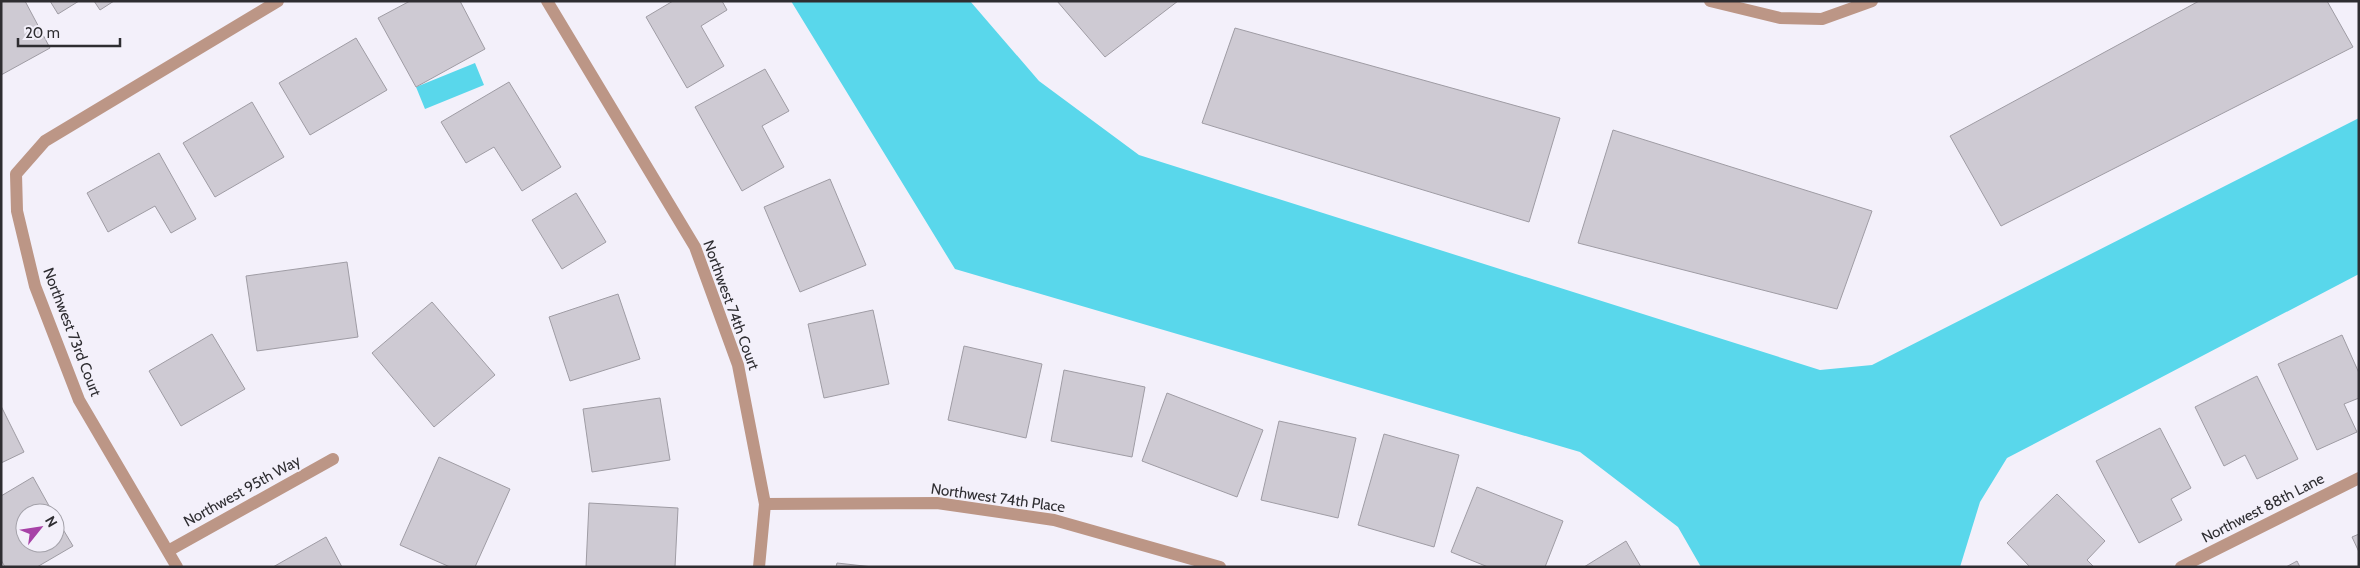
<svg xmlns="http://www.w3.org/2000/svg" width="2360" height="568" font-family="Cabin,sans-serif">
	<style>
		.water { fill: #59d7eb }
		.building { fill: #cecad3; stroke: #9f9ca4 }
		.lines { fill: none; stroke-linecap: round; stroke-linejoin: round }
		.lane { stroke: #bc9686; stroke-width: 12 }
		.street { stroke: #bc9686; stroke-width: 12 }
		.labels { text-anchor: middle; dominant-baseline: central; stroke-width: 4; stroke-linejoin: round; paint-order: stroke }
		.street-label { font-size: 15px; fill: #2e2d31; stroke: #f3f0fa }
	</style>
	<rect width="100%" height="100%" fill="#f3f0fa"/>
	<path class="water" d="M791 1H970L1039 81 1139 155 1820 370 1872 365 2359 118V274L2007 458 1980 502 1960 567H1701L1678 527 1580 452 955 269Z
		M475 63 484 85 425 109 416 87Z"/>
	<path class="building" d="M1 1H25L50 48 1 75Z
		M50 1H79L58 14Z
		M94 1H114L100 10Z
		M410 1H460L485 49 416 87 378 18Z
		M673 1H722L727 10 701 26 724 66 687 88 646 17Z
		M1057 1H1178L1105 57Z
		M2199 1H2327L2353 47 2001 226 1950 136Z
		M1235 28 1560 118 1529 222 1202 123Z
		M356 38 387 90 310 135 279 83Z
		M765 69 789 111 762 126 784 167 742 191 695 107Z
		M509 82 561 167 522 191 494 147 466 163 441 122Z
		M252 102 284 157 215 197 183 143Z
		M1613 130 1872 211 1837 309 1578 243Z
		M159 153 196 219 171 233 155 206 108 232 87 193Z
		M830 179 866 265 800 292 764 207Z
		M576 193 606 242 562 269 532 220Z
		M347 262 358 337 257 351 246 276Z
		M618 294 640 359 570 381 549 317Z
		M432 302 495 375 434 427 372 353Z
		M873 310 889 384 824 398 808 324Z
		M212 334 245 389 181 426 149 371Z
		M2342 335 2359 373V398L2344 404 2357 432 2317 450 2278 364Z
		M964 346 1042 364 1026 438 948 420Z
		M1064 370 1145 387 1132 457 1051 441Z
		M2257 376 2298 459 2257 479 2245 455 2224 466 2195 407Z
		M1167 393 1263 430 1237 497 1142 461Z
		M660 398 670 460 592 472 583 409Z
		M1 406 24 452 1 463Z
		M1279 421 1356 438 1338 518 1261 500Z
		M2160 428 2191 488 2171 499 2182 520 2139 543 2096 461Z
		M1384 434 1459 455 1434 547 1358 525Z
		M439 457 510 489 475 567H450L400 545Z
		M33 477 53 513H25V543H55V516L73 546 37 567H5L1 560V496Z
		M1477 487 1563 521 1545 567H1488L1451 552Z
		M2057 494 2105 541 2087 560 2094 567H2030L2007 543Z
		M589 503 678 508 675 567H586Z
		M2359 534V552L2352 537Z
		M326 537 342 567H273Z
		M1626 541 1641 567H1584Z
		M2297 561 2300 567H2286Z
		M837 563 873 567H836Z"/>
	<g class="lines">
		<path class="lane" d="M1710 1 1780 18 1822 19 1872 1"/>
		<path class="street" d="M547 1 695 247 738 365 765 504 759 567
			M765 504 937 503 1054 520 1220 567
			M168 551 333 459
			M177 567 79 400 35 286 17 211 16 174 45 141 278 1
			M2181 567 2359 478"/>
	</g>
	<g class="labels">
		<g class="street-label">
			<text transform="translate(731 305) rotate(70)">Northwest 74th Court</text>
			<text transform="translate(72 332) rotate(69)">Northwest 73rd Court</text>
			<text transform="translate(242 491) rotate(-29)">Northwest 95th Way</text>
			<text transform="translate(998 498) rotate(8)">Northwest 74th Place</text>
			<text transform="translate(2263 508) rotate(-27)">Northwest 88th Lane</text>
		</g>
	</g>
	<rect width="2360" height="568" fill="none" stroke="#2e2d31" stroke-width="5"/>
	<g transform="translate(40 528) rotate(60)"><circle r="24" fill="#f3f0fa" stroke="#a4a2aa"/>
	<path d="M0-4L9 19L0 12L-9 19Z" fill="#a742a7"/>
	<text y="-8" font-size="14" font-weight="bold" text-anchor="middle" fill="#2e2d31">N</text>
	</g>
	<path d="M18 38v8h102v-8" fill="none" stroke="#2e2d31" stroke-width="2.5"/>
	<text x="25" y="38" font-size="15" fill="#2e2d31" stroke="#f3f0fa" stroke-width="4" paint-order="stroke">20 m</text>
</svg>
